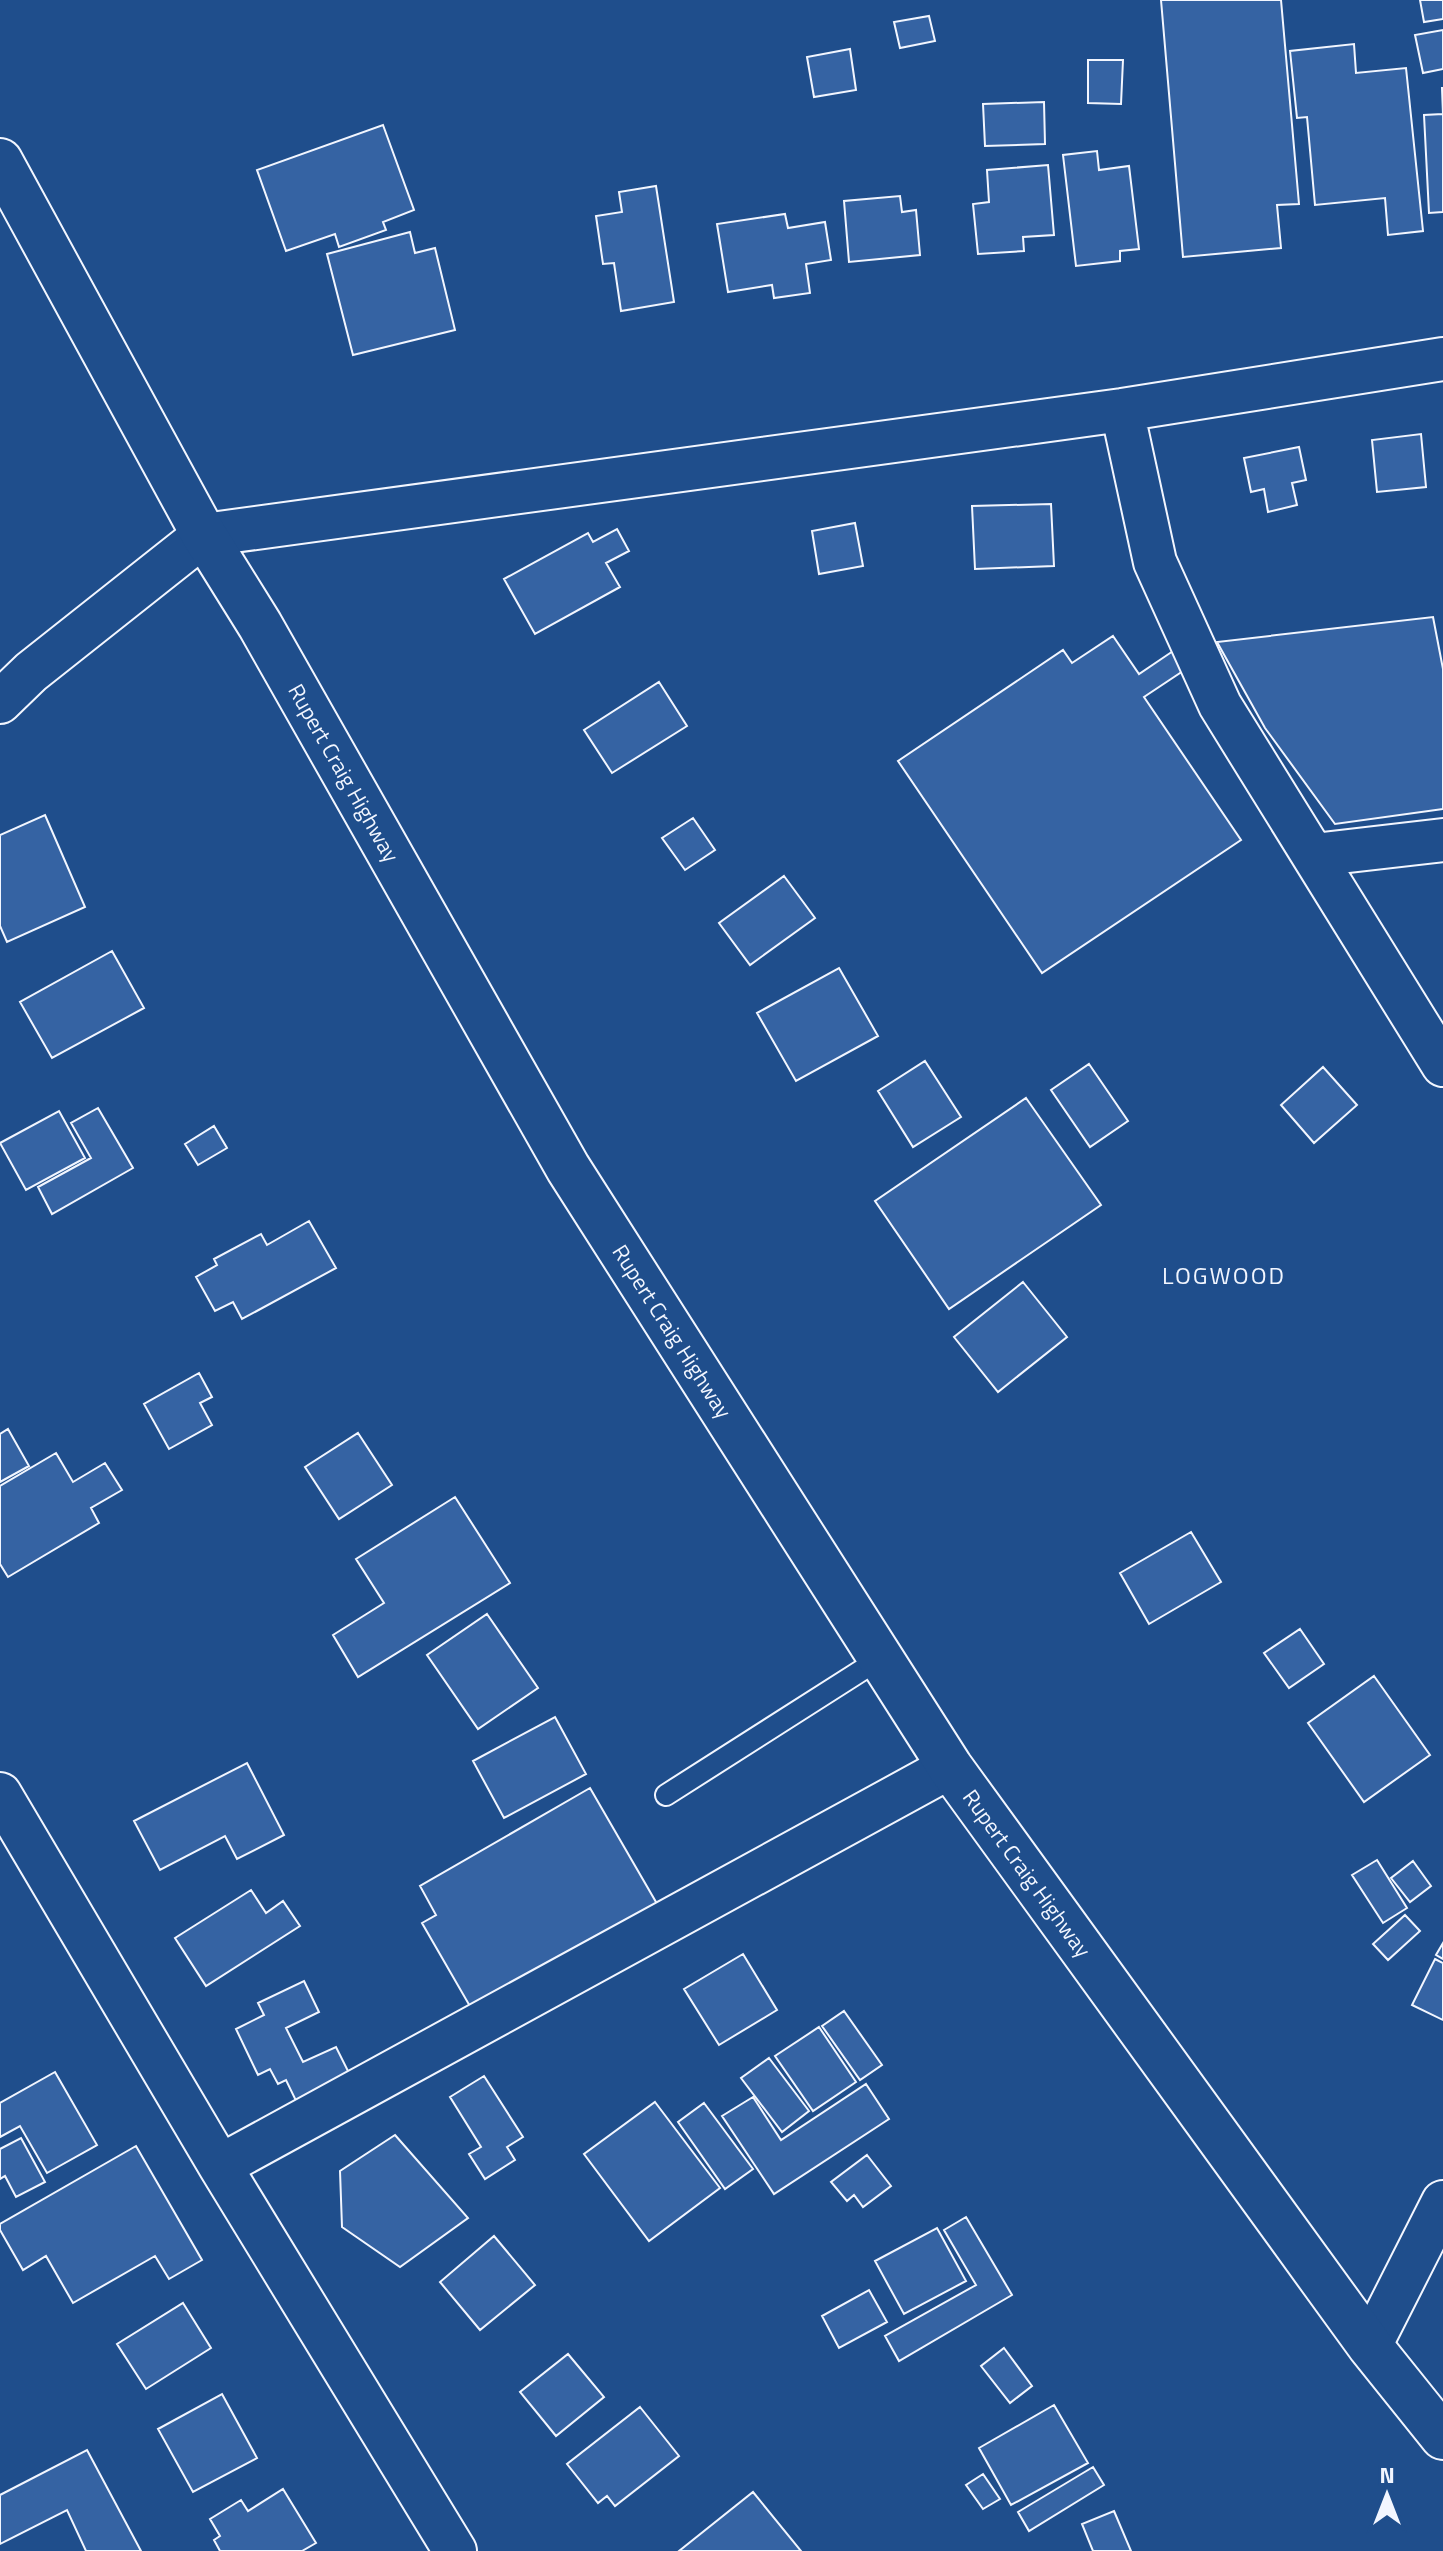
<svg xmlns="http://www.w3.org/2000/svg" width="1443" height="2551" font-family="'Titillium Web',sans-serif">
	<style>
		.building { fill: #3563a3; stroke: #f2f6ff; stroke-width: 2 }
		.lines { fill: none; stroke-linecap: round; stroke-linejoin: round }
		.service-casing { stroke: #f2f6ff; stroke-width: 24 }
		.minor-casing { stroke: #f2f6ff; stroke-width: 46 }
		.primary-casing { stroke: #f2f6ff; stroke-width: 48 }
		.service { stroke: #1f4e8c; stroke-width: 20 }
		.minor { stroke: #1f4e8c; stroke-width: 42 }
		.primary { stroke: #1f4e8c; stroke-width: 44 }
		.labels { text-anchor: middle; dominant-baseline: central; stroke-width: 6; stroke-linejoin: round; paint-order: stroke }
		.street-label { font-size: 22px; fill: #f2f6ff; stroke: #1f4e8c }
		.neighbourhood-label { font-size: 24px; letter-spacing: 2px; fill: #f2f6ff; stroke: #1f4e8c }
	</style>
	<rect width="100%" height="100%" fill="#1f4e8c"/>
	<path class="building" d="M1161 0H1281L1299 204 1277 205 1281 248 1183 257Z
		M1420 0H1443V19L1424 22Z
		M929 16 935 41 900 48 894 22Z
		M1443 30V69L1423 73 1415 35Z
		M1354 44 1356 73 1406 68 1423 231 1388 235 1385 198 1315 205 1307 117 1297 118 1290 51Z
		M850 49 856 90 814 97 807 57Z
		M1088 60H1123L1121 104 1088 103Z
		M1442 88H1443V212L1429 213 1424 115 1443 114Z
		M1044 102 1045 144 985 146 983 104Z
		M383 125 414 210 383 222 386 230 339 247 335 234 286 251 257 170Z
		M1097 151 1099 170 1129 166 1139 249 1120 251V261L1076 266 1063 155Z
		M1048 165 1054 235 1023 237 1024 251 978 254 973 204 989 202 987 170Z
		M656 186 674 302 621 311 614 263 603 264 596 216 622 212 619 192Z
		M900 196 902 212 916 210 920 255 849 262 844 201Z
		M785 214 788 228 825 222 831 260 806 264 810 293 774 298 772 285 728 292 717 224Z
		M410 232 415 253 435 248 455 330 353 355 327 254Z
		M1421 434 1426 487 1377 492 1372 440Z
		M1299 447 1306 480 1292 483 1297 505 1268 512 1264 489 1251 492 1244 458Z
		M1051 504 1054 566 975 569 972 506Z
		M855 523 863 566 819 574 812 531Z
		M617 529 629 551 606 563 620 587 535 634 504 579 588 533 593 542Z
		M1433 617 1443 669V809L1335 824 1265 728 1217 642Z
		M1113 636 1139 674 1176 649 1189 667 1144 697 1241 840 1042 973 898 761 1063 650 1072 663Z
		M659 682 687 726 612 773 584 730Z
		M45 815 85 907 7 942 0 926V835Z
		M693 818 715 850 685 870 662 838Z
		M784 876 815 918 750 965 719 923Z
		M112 951 144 1008 52 1058 20 1002Z
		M839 968 878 1036 796 1081 757 1013Z
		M925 1061 961 1117 913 1147 878 1091Z
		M1089 1064 1128 1121 1090 1147 1051 1090Z
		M1323 1067 1357 1105 1314 1143 1281 1105Z
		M1026 1098 1101 1205 949 1309 875 1201Z
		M98 1108 133 1168 52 1214 38 1187 91 1158 71 1123Z
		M59 1111 85 1158 26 1190 0 1143Z
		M214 1126 227 1148 198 1165 185 1144Z
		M309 1221 336 1268 242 1319 233 1302 215 1311 196 1277 217 1265 214 1259 261 1234 267 1245Z
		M1023 1282 1067 1337 998 1392 954 1337Z
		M199 1373 212 1397 200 1403 212 1425 169 1449 144 1404Z
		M8 1429 29 1466 0 1482V1434Z
		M358 1433 392 1485 339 1519 305 1467Z
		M56 1453 73 1482 105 1463 122 1490 91 1508 99 1523 8 1577 0 1564V1486Z
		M455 1497 510 1583 358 1677 333 1635 384 1603 356 1559Z
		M1191 1532 1221 1582 1149 1624 1120 1573Z
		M487 1614 538 1688 478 1729 427 1655Z
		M1300 1629 1324 1664 1289 1688 1264 1653Z
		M1374 1676 1430 1755 1364 1802 1308 1723Z
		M555 1717 586 1774 504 1818 473 1761Z
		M247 1763 284 1835 237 1859 225 1836 160 1870 134 1821Z
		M590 1788 660 1909 475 2015 422 1923 436 1915 420 1886Z
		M1377 1860 1407 1908 1383 1923 1352 1875Z
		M1413 1861 1431 1886 1410 1902 1391 1878Z
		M251 1890 266 1913 283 1901 300 1926 206 1986 175 1938Z
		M1405 1915 1420 1931 1388 1960 1373 1944Z
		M1443 1943V1959L1436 1955Z
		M743 1954 777 2010 719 2045 684 1989Z
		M1435 1959 1443 1963V2020L1412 2005Z
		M304 1981 319 2012 286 2028 303 2062 336 2047 354 2083 300 2109 286 2080 278 2084 270 2069 258 2075 236 2029 264 2015 258 2003Z
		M844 2011 882 2065 860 2080 822 2026Z
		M819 2027 856 2082 813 2111 775 2056Z
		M769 2058 809 2111 782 2132 741 2078Z
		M55 2072 97 2145 47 2173 20 2126 0 2137V2103Z
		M484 2076 523 2137 507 2147 515 2160 485 2179 469 2154 481 2147 450 2097Z
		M866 2084 889 2119 774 2194 722 2116 753 2097 781 2140Z
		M655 2102 720 2188 649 2241 584 2154Z
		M704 2103 753 2169 725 2189 678 2122Z
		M395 2135 468 2218 400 2267 342 2227 340 2171Z
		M21 2138 45 2182 16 2197 5 2176 0 2179V2149Z
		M136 2146 202 2260 169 2279 155 2256 73 2303 46 2256 23 2270 0 2230V2224Z
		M867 2155 891 2186 863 2207 854 2195 847 2201 831 2182Z
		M966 2217 1012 2295 899 2361 885 2336 976 2285 944 2230Z
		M937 2228 966 2281 904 2314 875 2261Z
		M494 2236 535 2285 480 2330 440 2282Z
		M869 2290 887 2322 839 2348 822 2316Z
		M183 2303 211 2348 146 2389 117 2344Z
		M1004 2348 1032 2386 1010 2403 981 2366Z
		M568 2354 604 2397 556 2436 520 2392Z
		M222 2394 257 2458 193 2492 158 2429Z
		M1054 2405 1088 2463 1011 2505 979 2448Z
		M640 2407 679 2456 615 2506 607 2496 598 2503 567 2464Z
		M87 2450 141 2551H86L67 2510 0 2544V2495Z
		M1093 2467 1104 2485 1029 2531 1018 2512Z
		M983 2474 1000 2499 983 2509 966 2485Z
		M283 2489 316 2543 302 2551H220L214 2540 220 2536 210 2519 241 2500 248 2511Z
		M753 2492 801 2551H679Z
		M1114 2511 1131 2551H1093L1082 2524Z"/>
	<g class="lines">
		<defs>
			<path id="service" d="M666 1795 881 1658"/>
			<path id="minor" d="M1122 410 1155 562 1220 705 1443 1065
				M0 702 31 672 204 535 1122 410 1443 359
				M1314 855 1443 840
				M0 1794 220 2166 455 2551
				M220 2166 950 1767
				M1370 2346 1443 2202"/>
			<g id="primary">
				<path id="s1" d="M0 161 204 535 260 625 568 1168 950 1767 1370 2346 1443 2437"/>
			</g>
		</defs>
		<use href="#service" class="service-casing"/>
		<use href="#minor" class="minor-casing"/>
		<use href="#primary" class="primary-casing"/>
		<use href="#service" class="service"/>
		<use href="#minor" class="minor"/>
		<use href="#primary" class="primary"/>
	</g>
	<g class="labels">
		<g class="street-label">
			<text stroke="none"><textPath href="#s1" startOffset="702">Rupert Craig Highway</textPath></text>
			<text stroke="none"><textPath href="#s1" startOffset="1350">Rupert Craig Highway</textPath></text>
			<text stroke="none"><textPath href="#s1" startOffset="1998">Rupert Craig Highway</textPath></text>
		</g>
		<g class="neighbourhood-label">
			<text x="1224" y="1275">LOGWOOD</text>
		</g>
	</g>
	<g transform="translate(1387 2495)" stroke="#1f4e8c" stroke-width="6" paint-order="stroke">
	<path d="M0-6L14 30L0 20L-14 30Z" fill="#f2f6ff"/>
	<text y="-12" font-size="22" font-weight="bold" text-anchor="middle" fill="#f2f6ff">N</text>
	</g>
</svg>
